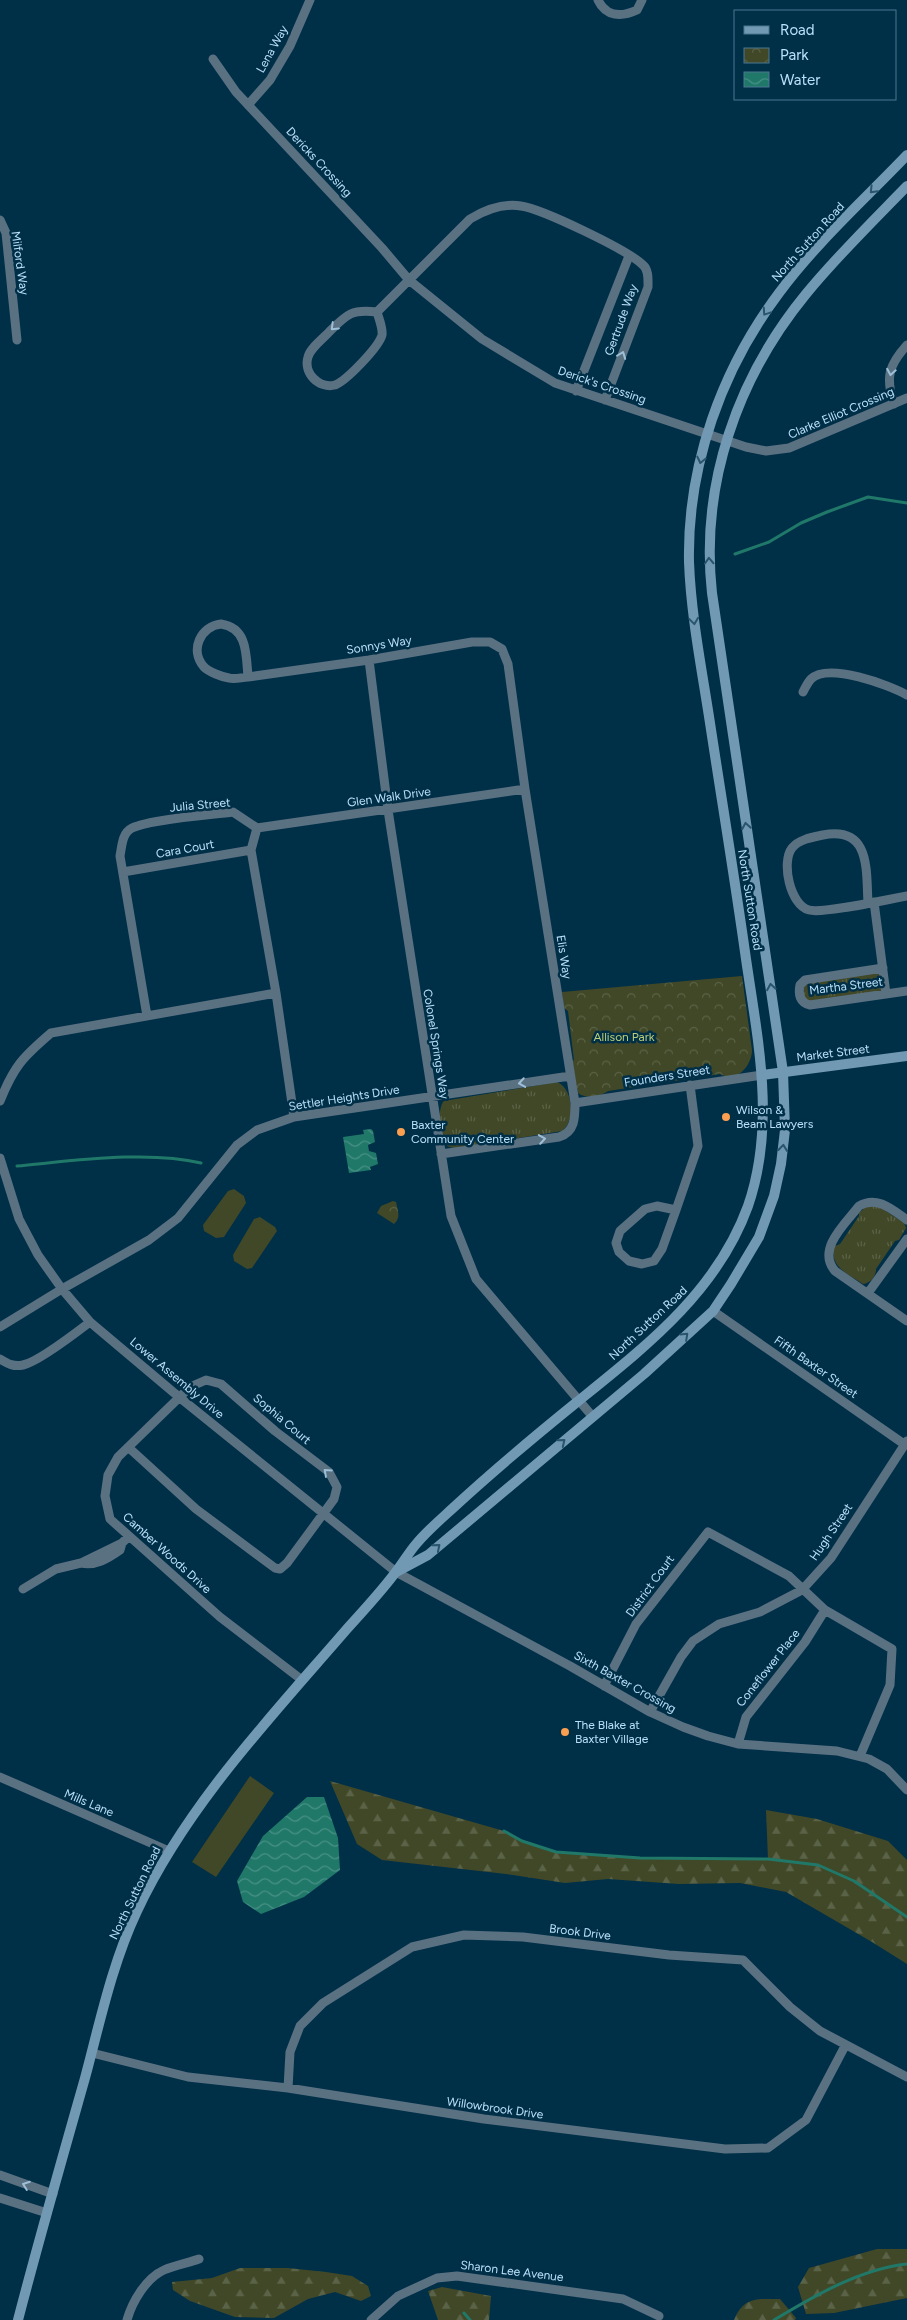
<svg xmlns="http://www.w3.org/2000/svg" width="907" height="2320" font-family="Figtree,sans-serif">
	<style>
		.grass { fill: url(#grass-tufts) }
		.forest { fill: url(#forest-firs) }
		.park { fill: url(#park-crowns) }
		.pitch { fill: #414827 }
		.water { fill: url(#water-waves) }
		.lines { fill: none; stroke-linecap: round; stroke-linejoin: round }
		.stream { stroke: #207869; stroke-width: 3 }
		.street { stroke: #5a7182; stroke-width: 9 }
		.secondary { stroke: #7299b3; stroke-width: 10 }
		.oneway { stroke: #28546d }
		.oneway2 { stroke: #9dbfd7 }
		.poi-dot { fill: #fa9f50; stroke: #002f48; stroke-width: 2 }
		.labels { text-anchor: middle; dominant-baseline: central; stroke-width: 5; stroke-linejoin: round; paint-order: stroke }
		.street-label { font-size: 12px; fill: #bae0fb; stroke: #002f48 }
		.park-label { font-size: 12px; fill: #bccf77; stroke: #002f48 }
		.poi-label { font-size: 12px; fill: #bae0fb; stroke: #002f48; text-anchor: start }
	</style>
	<defs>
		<pattern id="grass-tufts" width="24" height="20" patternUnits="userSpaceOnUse" patternTransform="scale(1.25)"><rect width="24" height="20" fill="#414827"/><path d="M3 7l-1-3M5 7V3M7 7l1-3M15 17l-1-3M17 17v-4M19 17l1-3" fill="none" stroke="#5a6247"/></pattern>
		<pattern id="forest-firs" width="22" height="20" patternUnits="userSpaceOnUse" patternTransform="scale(1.25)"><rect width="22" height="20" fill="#414827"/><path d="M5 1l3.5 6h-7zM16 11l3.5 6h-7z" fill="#5a6247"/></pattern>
		<pattern id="park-crowns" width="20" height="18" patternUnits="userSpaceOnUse" patternTransform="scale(1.25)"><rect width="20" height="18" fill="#414827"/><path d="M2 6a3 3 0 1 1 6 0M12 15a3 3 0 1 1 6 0" fill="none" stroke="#5a6247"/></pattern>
		<pattern id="water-waves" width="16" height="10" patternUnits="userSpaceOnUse" patternTransform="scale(1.25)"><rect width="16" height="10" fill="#207869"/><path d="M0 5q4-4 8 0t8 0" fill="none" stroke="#489187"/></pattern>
	</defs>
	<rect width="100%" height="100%" fill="#002f48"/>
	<path class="grass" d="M877 972 881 974V991L810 1002 804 999V984Z
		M557 1082C573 1088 576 1121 562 1131L456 1148C452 1148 448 1147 445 1144 439 1137 437 1108 444 1101Z
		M867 1206 880 1207 904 1223 906 1228 899 1240 895 1241 876 1269C876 1276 871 1283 863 1284 848 1274 828 1266 835 1246L840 1244 859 1216V1213Z"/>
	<path class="forest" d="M330 1781 504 1831 522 1841 556 1852 640 1858 768 1859 766 1810 817 1819 888 1841 907 1860V1964L872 1942 786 1892 740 1883 679 1884 608 1879 565 1883 506 1874 382 1860 357 1844Z
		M877 2249H907V2298L834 2313 806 2314 798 2287 809 2268Z
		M240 2268H288L326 2272 352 2276 368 2286 371 2296 361 2301 335 2292 308 2299 274 2318 235 2317 190 2301 173 2290 172 2282 212 2278Z
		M442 2287 491 2296 489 2320H438L428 2291Z
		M780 2299 796 2318 795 2320H734C744 2296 757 2299 780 2299Z"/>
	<path class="park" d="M742 976 752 1050C752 1065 737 1084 720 1074L608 1091C600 1097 586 1099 578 1093L572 1061 574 1060 568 1011 564 1008 562 992Z
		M393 1201 396 1202C398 1211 401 1218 394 1224L377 1213 381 1206Z"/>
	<path class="pitch" d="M234 1189 244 1196 246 1203 224 1237 216 1238 204 1231 203 1225 228 1191Z
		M260 1217 275 1227 277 1231 252 1268 247 1269 234 1261 233 1255 254 1219Z
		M250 1776 274 1793 216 1877 192 1862Z"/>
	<path class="water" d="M371 1129 373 1131 375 1142 368 1145 369 1151 376 1153 378 1164 370 1167 371 1170 349 1173 343 1137 364 1134 363 1130Z
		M307 1797H324L338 1838 340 1870 304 1897 261 1914 243 1902 237 1881 263 1836Z"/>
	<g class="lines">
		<path class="stream" d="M735 554 769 542 801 523 827 512 868 497 907 503
			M17 1166C72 1161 148 1150 201 1163
			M504 1831 522 1841 556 1852 640 1858 768 1859 818 1865 854 1881 907 1917
			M464 2313 470 2320
			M774 2320C814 2296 860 2269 907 2264"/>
		<path class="street" d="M598 0C606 17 622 17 637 10L642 0
			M213 59 236 92 382 248 409 280 482 339 555 383 746 447 766 451 789 448 907 398
			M248 105 270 80 290 46 310 0
			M0 220 6 233 17 340
			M377 312C379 319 383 328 382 335 379 347 346 381 335 385 319 389 303 373 308 357 310 348 324 338 330 331 347 314 352 309 377 312L470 219C485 210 503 203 521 206 542 209 628 250 643 265 649 270 648 280 648 287L605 400
			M576 391 629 256
			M894 404C885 377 889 365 907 345
			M221 624C248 628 246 655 248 677 242 677 235 680 229 678 222 677 209 672 204 667 189 650 201 626 221 624Z
			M369 660 388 810 451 1216 476 1279 593 1417
			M248 677 369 660 472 642H490L502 649 508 664 525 789 575 1103C575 1118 575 1132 559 1137L441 1154
			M803 692C805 688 808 682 811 679 828 662 889 685 907 695
			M257 828 251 850 276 993 294 1117
			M257 828 525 789
			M123 872 251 850
			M874 902 886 994
			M868 903C866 870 871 826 823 835 814 837 799 839 792 848 781 862 790 905 809 910 823 914 889 899 907 896
			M883 968 805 980 800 985C798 995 800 1003 810 1005L907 991
			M147 1016 120 856C122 846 122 833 132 828 151 819 210 815 233 812L257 828
			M0 1101C14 1066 23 1057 51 1033L276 993
			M575 1103 762 1075
			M0 1158 19 1219 38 1255 62 1289 90 1322 179 1397 396 1572 570 1666 650 1712 683 1727 708 1736 738 1744 837 1751 869 1759 887 1769 907 1790
			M676 1210 657 1206 645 1209 620 1231 616 1243 619 1252 629 1261 642 1264 654 1261 662 1249 676 1210 698 1146 690 1085
			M907 1220C893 1210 877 1195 859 1206 846 1223 816 1249 835 1271L907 1321
			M868 1293 907 1239
			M713 1311 904 1444
			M0 1327 62 1289 149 1240 178 1218 237 1145 257 1130 294 1117 570 1076
			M0 1359C8 1364 14 1367 23 1365 38 1362 77 1332 90 1322
			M128 1447 196 1509 275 1568 280 1569 287 1563 334 1499 337 1487 329 1472 275 1431 221 1384 206 1380 190 1387 118 1457 108 1475 105 1496 110 1519 220 1617 302 1680
			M122 1543 120 1550C107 1559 96 1566 81 1563L122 1543 129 1536
			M23 1589 56 1569 81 1563
			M604 1686 636 1624 708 1532 789 1576 825 1610 892 1649 890 1685 860 1756
			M650 1712 681 1657 693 1641 719 1624 760 1612 802 1590 831 1558 907 1441
			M738 1744 746 1717 805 1642 825 1610
			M0 1777 169 1851
			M92 2053 188 2077 288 2088 484 2119 725 2149 768 2148 806 2120 845 2046
			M288 2088 290 2052 300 2026 323 2003 412 1947 464 1935 523 1937 669 1955 743 1960 790 2007 820 2031 907 2077
			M0 2175 53 2194
			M0 2198 47 2213
			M127 2320C132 2302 146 2278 164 2270 175 2265 188 2263 199 2259
			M371 2320 398 2296 437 2278 457 2276 623 2299 659 2316"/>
		<path class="secondary" d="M762 1075 907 1056
			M398 1571 428 1555 644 1374 713 1311 731 1284 759 1237 774 1196 781 1164 785 1130 783 1072 712 593C700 485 737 378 806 294 837 256 873 221 907 186
			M18 2320C39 2239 62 2159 85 2078 100 2022 112 1964 137 1911 187 1805 270 1718 346 1630 363 1611 380 1593 395 1573 403 1563 409 1552 417 1543 428 1530 441 1519 453 1508 493 1471 535 1436 577 1402 645 1347 717 1292 748 1206 776 1125 758 1041 746 959 735 880 722 802 710 723 702 670 691 616 689 562 687 465 722 369 779 293 816 243 864 200 907 155"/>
	</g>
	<defs><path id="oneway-chevron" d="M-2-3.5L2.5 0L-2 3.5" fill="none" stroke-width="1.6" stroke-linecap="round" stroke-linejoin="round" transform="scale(1.25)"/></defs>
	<g class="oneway">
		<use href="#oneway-chevron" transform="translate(873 190) rotate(134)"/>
		<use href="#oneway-chevron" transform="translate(766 312) rotate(124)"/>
		<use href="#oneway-chevron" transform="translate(701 460) rotate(103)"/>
		<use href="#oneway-chevron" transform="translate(709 561) rotate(-93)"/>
		<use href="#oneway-chevron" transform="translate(694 621) rotate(82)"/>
		<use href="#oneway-chevron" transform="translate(746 826) rotate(-99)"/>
		<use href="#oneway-chevron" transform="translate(771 987) rotate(-99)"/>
		<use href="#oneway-chevron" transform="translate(783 1148) rotate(-84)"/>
		<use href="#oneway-chevron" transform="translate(685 1336) rotate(-43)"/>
		<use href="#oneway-chevron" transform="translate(562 1442) rotate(-39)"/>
		<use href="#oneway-chevron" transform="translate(437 1547) rotate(-40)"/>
	</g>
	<g class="oneway2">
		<use href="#oneway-chevron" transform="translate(334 327) rotate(136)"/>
		<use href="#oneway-chevron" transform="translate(622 355) rotate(-69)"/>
		<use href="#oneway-chevron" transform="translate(891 372) rotate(100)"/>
		<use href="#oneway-chevron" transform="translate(522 1083) rotate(171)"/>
		<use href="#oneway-chevron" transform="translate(542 1139) rotate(-9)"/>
		<use href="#oneway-chevron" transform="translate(327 1472) rotate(-138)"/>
		<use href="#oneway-chevron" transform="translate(26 2185) rotate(-160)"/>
	</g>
	<g class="poi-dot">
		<circle cx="726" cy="1117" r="5"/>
		<circle cx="401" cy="1132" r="5"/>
		<circle cx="565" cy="1732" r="5"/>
	</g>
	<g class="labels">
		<g class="street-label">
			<text transform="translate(272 49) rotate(-61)">Lena Way</text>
			<text transform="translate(319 162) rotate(47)">Dericks Crossing</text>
			<text transform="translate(808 242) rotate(-48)">North Sutton Road</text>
			<text transform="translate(20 263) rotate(82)">Milford Way</text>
			<text transform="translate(621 320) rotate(-70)">Gertrude Way</text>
			<text transform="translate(602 385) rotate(19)">Derick's Crossing</text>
			<text transform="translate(841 413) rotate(-23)">Clarke Elliot Crossing</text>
			<text transform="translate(379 645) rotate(-9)">Sonnys Way</text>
			<text transform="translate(389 797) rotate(-8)">Glen Walk Drive</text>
			<text transform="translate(200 805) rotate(-5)">Julia Street</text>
			<text transform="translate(185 849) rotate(-10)">Cara Court</text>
			<text transform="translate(750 900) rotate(81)">North Sutton Road</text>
			<text transform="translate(564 957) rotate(81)">Elis Way</text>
			<text transform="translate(846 986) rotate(-7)">Martha Street</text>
			<text transform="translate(436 1044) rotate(81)">Colonel Springs Way</text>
			<text transform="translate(833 1053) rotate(-7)">Market Street</text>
			<text transform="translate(667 1076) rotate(-9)">Founders Street</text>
			<text transform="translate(344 1098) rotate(-9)">Settler Heights Drive</text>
			<text transform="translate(648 1323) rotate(-43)">North Sutton Road</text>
			<text transform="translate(816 1367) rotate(35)">Fifth Baxter Street</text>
			<text transform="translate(177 1378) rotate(40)">Lower Assembly Drive</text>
			<text transform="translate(282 1419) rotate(40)">Sophia Court</text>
			<text transform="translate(831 1532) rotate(-56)">Hugh Street</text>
			<text transform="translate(167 1553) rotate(42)">Camber Woods Drive</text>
			<text transform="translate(650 1586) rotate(-54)">District Court</text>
			<text transform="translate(768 1668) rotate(-52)">Coneflower Place</text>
			<text transform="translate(625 1682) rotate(29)">Sixth Baxter Crossing</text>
			<text transform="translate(89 1803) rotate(23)">Mills Lane</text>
			<text transform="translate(135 1893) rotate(-64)">North Sutton Road</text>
			<text transform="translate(580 1932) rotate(7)">Brook Drive</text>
			<text transform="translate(495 2108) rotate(8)">Willowbrook Drive</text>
			<text transform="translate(512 2271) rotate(7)">Sharon Lee Avenue</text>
		</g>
		<g class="park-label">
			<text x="624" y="1037">Allison Park</text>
		</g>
		<g class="poi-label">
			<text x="736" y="1110">Wilson &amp;<tspan x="736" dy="14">Beam Lawyers</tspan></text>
			<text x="411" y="1125">Baxter<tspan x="411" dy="14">Community Center</tspan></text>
			<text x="575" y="1725">The Blake at<tspan x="575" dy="14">Baxter Village</tspan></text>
		</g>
	</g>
	<rect x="734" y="10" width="162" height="90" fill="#002f48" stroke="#4a7690"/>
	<rect x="744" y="26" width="25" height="8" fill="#7299b3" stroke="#4a7690"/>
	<text x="780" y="35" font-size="15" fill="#bae0fb">Road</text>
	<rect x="744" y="48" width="25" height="15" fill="url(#park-crowns)" stroke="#4a7690"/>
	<text x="780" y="60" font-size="15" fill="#bae0fb">Park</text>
	<rect x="744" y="72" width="25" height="15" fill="url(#water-waves)" stroke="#4a7690"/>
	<text x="780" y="85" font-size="15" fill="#bae0fb">Water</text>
</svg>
